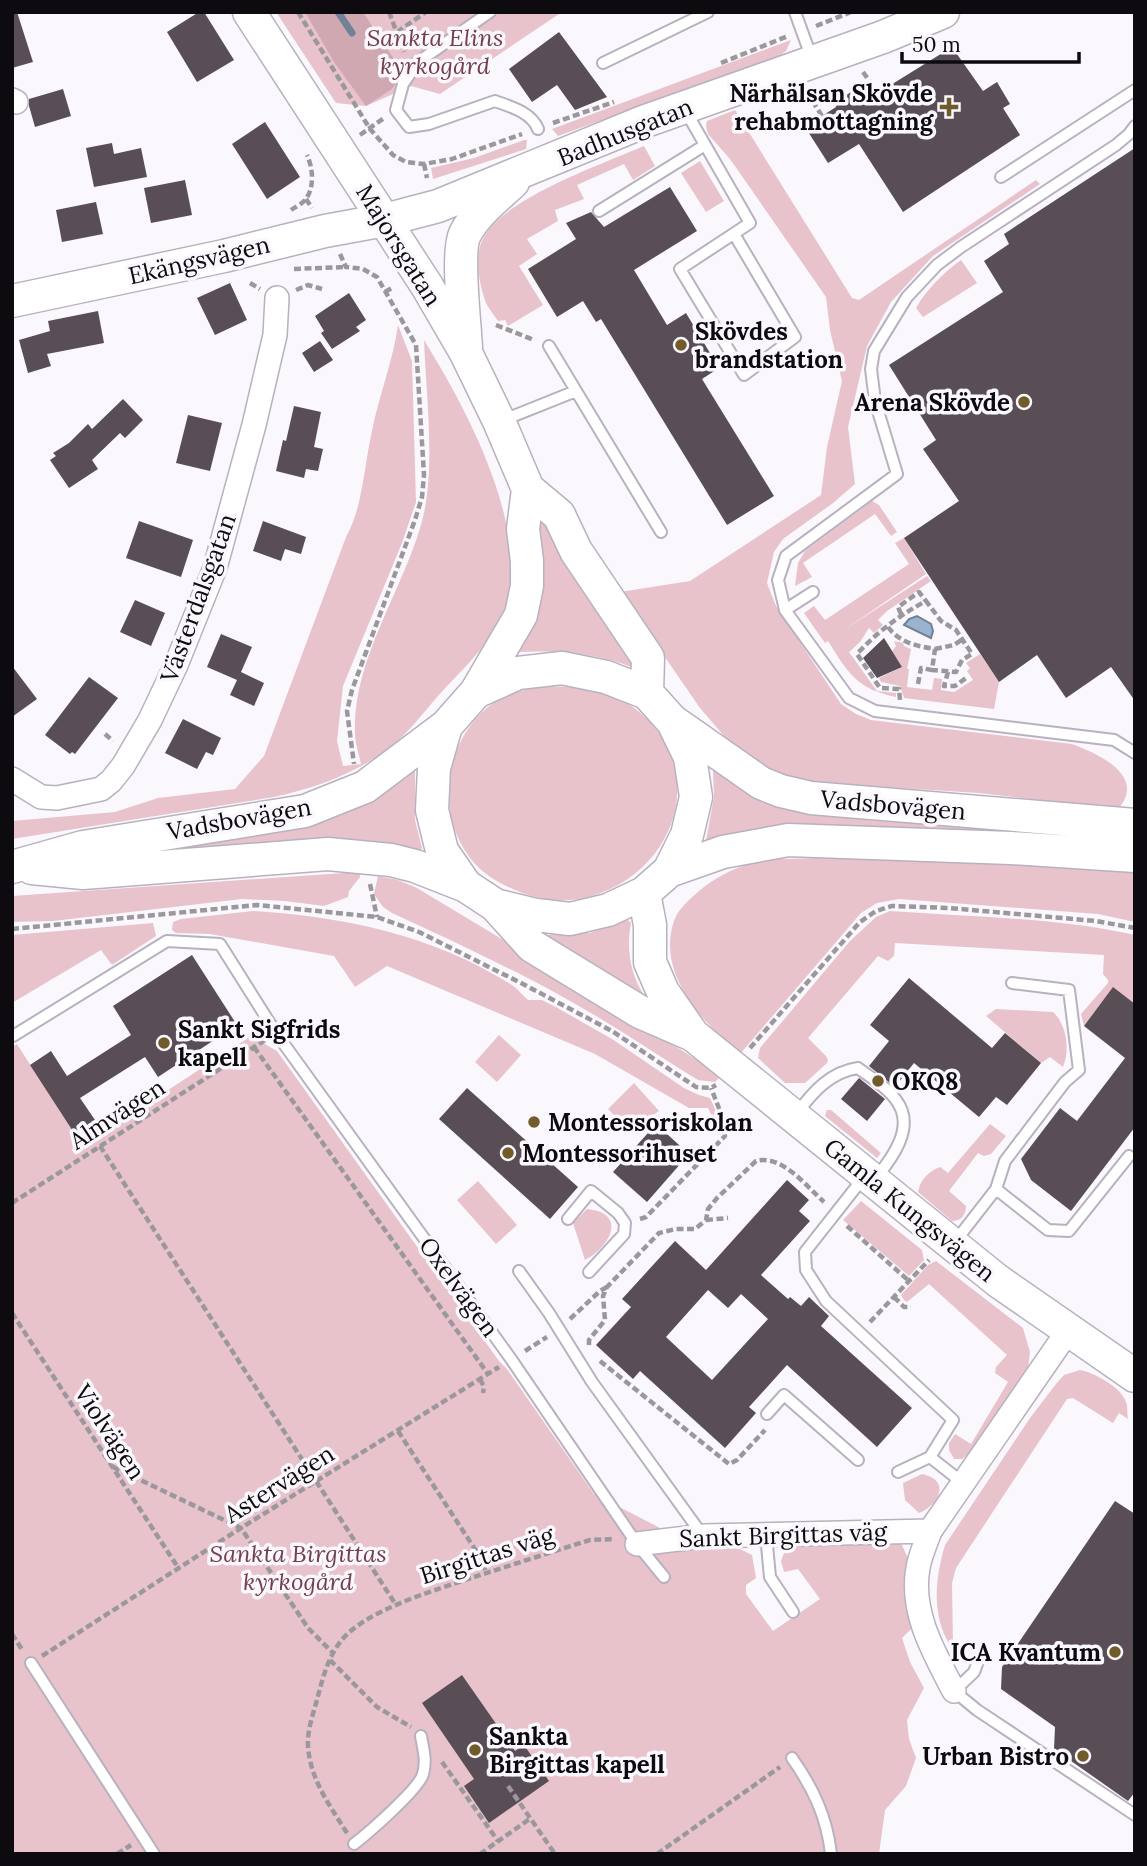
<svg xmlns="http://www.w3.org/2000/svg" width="1147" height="1866" font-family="Lora,serif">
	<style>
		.green { fill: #e8c3cc }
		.forest { fill: #d0a8b1 }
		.water { fill: #9cb3d0; stroke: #718196; stroke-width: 2 }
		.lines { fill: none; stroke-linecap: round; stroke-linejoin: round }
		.stream { stroke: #718196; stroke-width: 7 }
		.building { fill: #594d56; fill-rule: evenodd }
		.lane-casing { stroke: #b8b1bf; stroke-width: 14 }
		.street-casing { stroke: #b8b1bf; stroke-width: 26 }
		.secondary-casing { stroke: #b8b1bf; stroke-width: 35 }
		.path { stroke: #9b989d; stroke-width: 4.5; stroke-dasharray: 7 3.5; stroke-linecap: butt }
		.lane { stroke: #fff; stroke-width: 10 }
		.street { stroke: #fff; stroke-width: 23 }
		.secondary { stroke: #fff; stroke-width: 32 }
		.poi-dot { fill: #725b2b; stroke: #faf7fd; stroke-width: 2.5 }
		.labels { text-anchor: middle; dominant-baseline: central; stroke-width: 7; stroke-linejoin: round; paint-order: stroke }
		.park-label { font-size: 24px; font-style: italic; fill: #753e4e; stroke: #faf7fd }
		.poi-label { font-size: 24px; font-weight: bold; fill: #0d0b0f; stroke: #faf7fd; text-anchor: start }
		.street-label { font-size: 24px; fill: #0d0b0f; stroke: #faf7fd }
	</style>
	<rect width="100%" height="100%" fill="#faf7fd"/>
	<path class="green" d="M276 12H562L440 94 411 86 366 106 336 103Z
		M791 40 786 51 779 56 558 136 552 129Z
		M735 110 852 298 859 300 1036 180 1040 184 933 256 891 302 867 346 848 427 855 484 833 503 783 539 774 552 767 583 776 606 841 704 856 714 871 720 1072 744C1099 754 1147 776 1118 809L979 793 804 782 775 773 746 756 724 736 700 708 620 592 690 581 821 495 827 447 842 381 830 330 826 297 730 159 708 134 706 126 707 121Z
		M524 140H527L526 149 433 179 431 168 474 158Z
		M644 146 655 166 633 180 624 164 577 185 584 199 555 210 558 221 527 239 537 254 519 266 543 305 508 326 505 320 498 321C494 315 489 309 486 303 479 284 473 253 485 235 508 197 602 164 644 146Z
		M700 161 724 201 706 212 681 173Z
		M961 260 977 283 923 317 916 308C927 289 943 273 961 260Z
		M398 325 412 361 416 502 402 543 343 686 337 741 343 766 361 764C359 754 355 743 355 733 352 660 404 589 422 521 436 470 426 394 424 340 467 410 540 542 499 623 486 648 457 675 438 696 423 713 408 733 391 747 354 774 319 787 274 797L12 839V821L115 812 158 798 235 789 264 756 346 537C363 507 364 466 372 431 379 395 393 361 398 325Z
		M872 501 879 505 897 532 891 536 875 514 803 563 812 577 795 586 798 563 805 551Z
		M544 521 637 666 634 668C597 653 560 650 520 652L518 650 538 524Z
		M904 538 926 574 844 630 927 576 931 581 887 611 878 620 883 625 874 633 869 628 860 642 849 652 877 691 896 693V697C857 689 848 673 828 641L825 643 804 613 814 606 825 620 909 564 895 543Z
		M894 641 903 643 904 646 911 649 907 669H909L907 687 932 690 934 678 942 679 941 690 954 692 973 680 967 671 970 668 966 663 980 654 999 682 994 709 904 698 900 686 881 682 879 678 902 667 892 651 896 646Z
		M541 686C574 686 610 689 637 710 710 769 677 871 592 896 568 903 544 901 520 892 505 886 491 879 479 868 435 825 440 746 488 707 504 695 522 690 541 686Z
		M415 768V820L422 848 418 853 373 842 325 840 110 857 117 852 276 832 299 827Z
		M716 770 751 795 809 813 878 821 1039 831V835L705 846 714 797 713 771Z
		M815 858 1006 862 1135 871V922L1098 914 899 899 877 903 861 913 740 1054C703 1023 656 974 674 921 678 909 689 900 698 892 716 876 742 864 766 860 782 858 799 859 815 858Z
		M344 873H360V877L349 891 348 897 324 906 285 901 242 899 53 921 12 922V896Z
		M378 876 398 880 417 888 625 1013 721 1076 715 1082 698 1080C660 1057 623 1031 584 1009 522 973 457 943 392 913L383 907 374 894Z
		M253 911C346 917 432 935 512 985 518 989 522 995 528 1000H542L554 1006 612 1039 684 1088 699 1095 710 1098 719 1118 721 1136 708 1108H689L595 1054 387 966 355 987 334 956 210 934 176 933 172 930 173 922 181 919Z
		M890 911C970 917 1056 917 1135 935V1004L1113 988 1084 1026 1081 1014 1108 983V980L1103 974 1104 955 895 943 894 956 888 961 878 956 808 1038 826 1056 828 1060 827 1063 805 1083H785L758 1058 760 1048 850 941 876 917Z
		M628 920 631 923C626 949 630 974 645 997L543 935 589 933Z
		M153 923 156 936 112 965 101 950 12 1003V935Z
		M996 1009 1053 1012C1067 1025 1070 1050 1063 1067L1050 1057 1041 1063 986 1016Z
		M499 1035 521 1055 497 1082 475 1062Z
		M251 1036 277 1051 499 1361 507 1369 594 1494 699 1548 734 1546 752 1555 756 1578 746 1585V1594L773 1631 820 1599 798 1569 784 1572 781 1561 784 1553 794 1544 901 1543 908 1558 905 1591 912 1628 902 1638 910 1662 924 1688 907 1720 909 1739 916 1758 906 1786 885 1810 879 1854H12V1047L17 1044 82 1146Z
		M634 1083 659 1111 629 1131 608 1109Z
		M827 1110H831L881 1153 877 1158 825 1116Z
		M990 1124 1006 1136 991 1154 984 1156 978 1153 949 1191 966 1206C966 1215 961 1221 952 1221L918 1192C920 1180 929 1171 940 1167L948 1173Z
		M478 1181 517 1225 496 1244 457 1200Z
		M861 1201 922 1250 924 1260 909 1276 843 1220Z
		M587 1209C629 1213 609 1248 585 1260L573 1223Z
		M936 1261 1023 1328 1030 1352 1028 1368 971 1452 962 1459H954L949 1450V1443L955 1434 971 1444 1008 1382 995 1373 996 1367 1007 1355 929 1284 907 1302 904 1300 901 1295 928 1265Z
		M1080 1370C1095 1373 1121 1387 1126 1402 1128 1407 1127 1414 1128 1419L1119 1413 1113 1423 1073 1398 1067 1399 956 1568 952 1583 953 1646 951 1647C931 1616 935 1579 945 1545L1030 1418 1056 1384 1064 1375Z
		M922 1474C951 1480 940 1504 919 1513L905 1500 903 1483Z"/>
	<path class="forest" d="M305 12H363L403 73 392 89 366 106 334 62Z"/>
	<path class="water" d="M917 616 931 624 933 631 931 638 904 625 909 619Z"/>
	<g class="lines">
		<path class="stream" d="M338 12 352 33"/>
	</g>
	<path class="building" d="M12 12H17L33 62 12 68Z
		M199 12H204L234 60 197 82 167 32Z
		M559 32 607 97 575 110 557 85 532 102 509 69Z
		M952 47 983 91 997 82 1010 104 1003 108 1020 135 903 212 859 144 828 163 805 127 836 107 838 101 858 87 867 88 873 96Z
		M63 89 71 116 35 127 29 106V99Z
		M265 122 300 177 267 199 232 144Z
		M112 143 114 154 141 148 147 177 94 187 86 148Z
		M1135 148V701L1111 667 1066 698 1037 655 999 682 904 538 959 501 923 449 936 440 889 365 1003 292 984 261 1009 244 1004 234Z
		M185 180 192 215 151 223 144 188Z
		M670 187 697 231 634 270 667 325 686 313 719 368 702 379 774 496 727 525 601 319 596 322 583 301 557 317 528 269 576 239 566 223 591 212 604 227Z
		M96 202 103 234 62 242 56 210Z
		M230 283 247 320 215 335 197 298Z
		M349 293 366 320 356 327 360 331 332 349 321 333 324 331 315 316Z
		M98 311 104 343 47 354 51 366 28 373 19 340 50 331 48 321Z
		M320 341 333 360 314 372 302 353Z
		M123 399 143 420 125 438 120 433 92 460 98 469 69 488 50 460 56 456 53 453 69 443 88 424 92 429Z
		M294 406 321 412 314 447 323 449 318 471 306 469 304 478 276 471 283 440 286 441Z
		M188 415 222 423 210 471 176 463Z
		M139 521 193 540 181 577 126 558Z
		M263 521 306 537 301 554 285 549 281 561 253 551Z
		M135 600 165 613 151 646 120 632Z
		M221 634 252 647 241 672 264 683 254 706 230 695 237 680 207 667Z
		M884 638 902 667 877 678 863 658Z
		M12 666 37 699 12 717Z
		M89 677 118 698 75 754 72 752 70 754 45 735Z
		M183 719 221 738 213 755 206 752 197 769 165 753Z
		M192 955 237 1025 158 1077 145 1057 80 1098 95 1120 74 1133 30 1065 51 1051 67 1076 131 1035 113 1006Z
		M909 978 992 1048 1005 1033 1041 1063 1007 1105 996 1097 979 1117 914 1063 895 1087 869 1066 889 1041 870 1025Z
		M1113 987 1135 1004V1127L1071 1211 1031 1180 1021 1159 1060 1108 1077 1121 1125 1058 1084 1026Z
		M859 1078 885 1099 867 1121 841 1099Z
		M467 1088 578 1187 550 1219 439 1119Z
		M656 1124 689 1154 647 1202 613 1172Z
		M787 1180 809 1200 799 1211 810 1221 761 1275 788 1299 790 1297 801 1306 809 1297 829 1316 821 1326 912 1408 877 1447 787 1365 749 1407 756 1413 725 1448 640 1371 633 1379 596 1345 631 1307 622 1299 675 1241 706 1270ZM708 1290 728 1308 741 1294 768 1319 712 1380 666 1337Z
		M1115 1501 1135 1514V1792L1128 1801 1054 1749 1055 1727 1001 1689 1002 1667Z
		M462 1675 515 1751 524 1745 549 1781 489 1823 464 1786 474 1779 422 1703Z"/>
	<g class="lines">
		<defs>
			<path id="lane" d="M490 12 418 62 403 84 396 110 409 127 429 124 495 101C511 107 531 112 538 129
				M795 12 812 59
				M603 63 708 12
				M685 110 750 223 680 269 744 375 795 337 734 234
				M1135 126 1129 134 1116 145 961 247 937 265 907 297 874 351 871 369 875 401 897 474 786 556 778 580 785 610 849 698 875 711 1114 740 1135 753
				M1001 177 1135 90
				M599 211 705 145
				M549 346 661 532
				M501 421 576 391
				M785 610 813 592
				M13 1036 167 941 220 944 276 1033 511 1359 637 1544 664 1577
				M797 1113C813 1092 830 1072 858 1068 870 1077 887 1087 896 1100 916 1126 893 1157 876 1178
				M864 1177 805 1252 806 1270 826 1301 953 1420 930 1457 963 1483
				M996 1189 1048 1230 1069 1231 1129 1156
				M568 1219 591 1191 618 1213 625 1223 624 1234 589 1272
				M954 1243 996 1189 1005 1161 1065 1082 1079 1070 1069 990 1012 983
				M519 1271 549 1313 592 1382 703 1536
				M767 1414 784 1395 858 1460
				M898 1472 930 1457
				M766 1535 770 1577 793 1612
				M982 1651 974 1672 954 1691 977 1710 1135 1815
				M31 1663 154 1854
				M792 1758C813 1788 827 1817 831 1854
				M354 1844C368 1833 419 1789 423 1774 427 1761 423 1748 421 1736"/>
			<path id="street" d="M12 100 16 102
				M12 779 41 797 57 798 101 789 111 781 123 766 150 720 176 665 215 568 254 425 275 335 277 298
				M637 1544 703 1536 930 1531
				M954 1691C934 1653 910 1612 918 1568 920 1555 926 1543 930 1531L1068 1331"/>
			<path id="secondary" d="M249 12 427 286 466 353 499 421 528 489 559 515 576 551 648 658 647 693
				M12 301 224 256 325 231 385 220 438 206 643 122 883 37 943 12
				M466 348C465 324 456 252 465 234 475 214 497 197 513 182
				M562 668 606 677 647 693 673 722 690 757 696 797 687 835 669 871 644 893 608 910 570 919 536 915 495 905 466 886 442 851 432 810 434 768 446 726 476 692 518 673Z
				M476 692 521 615 527 586V561L523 529 528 489
				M674 722 761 783 781 791 811 798 1135 825
				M12 867 83 847 305 811 365 787 446 726
				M32 868 83 873 328 854 391 860 415 866 466 886
				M669 871 723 852 788 840 1011 848 1135 856
				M644 893 650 925V962L663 992 693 1035 998 1281 1135 1376
				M495 905 532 946 640 1012 693 1035"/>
		</defs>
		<use href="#lane" class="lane-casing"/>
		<use href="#street" class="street-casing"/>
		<use href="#secondary" class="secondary-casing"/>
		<path class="path" d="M298 12 370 129 393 155 406 162 424 164 452 159 522 134
			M389 12 404 52
			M816 26 851 12
			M397 32 426 12
			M721 63 788 36
			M863 72 878 93
			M813 90 815 105 822 116
			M553 123 614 102
			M360 135 384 118
			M424 164 427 178
			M306 199 312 208
			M291 210C295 207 302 204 305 200 315 188 313 168 307 155
			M340 254 346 267 363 269 377 277 416 345 424 475 422 497 415 520 352 690 347 711 354 764
			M294 269 346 267
			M250 283 260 289
			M296 290 308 285 322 289
			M385 292 392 288
			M496 325 534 340
			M901 614 898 607 919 592 926 601
			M888 627C900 643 917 646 935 649L932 670 956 672 962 660 972 654 956 630 941 621 926 601C900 615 877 632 857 654L880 688 899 689 900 700
			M935 649 954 645 963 639
			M948 672 944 686H955L966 678
			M918 684 921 668 932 670
			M105 734 113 741
			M370 884 377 917
			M12 929 257 905 377 917 419 932 521 983 612 1031 696 1087 711 1088 716 1085
			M254 1047 488 1374
			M750 1048 860 922 876 911 892 906 949 908 1096 921 1135 928
			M100 1146 396 1605
			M12 1203 265 1040
			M640 1219 646 1217 725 1136 722 1116 711 1088
			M706 1220 728 1218
			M847 1226 909 1281
			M894 1297 904 1307H911
			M12 1313 179 1569
			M570 1319 600 1291 607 1287
			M870 1322 929 1260
			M589 1345V1340L605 1320 603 1296 607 1287 659 1233 676 1229H695L706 1220 708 1209 717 1198 756 1161C782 1154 806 1186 824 1202
			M525 1351 547 1337
			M600 1361 729 1464 737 1460 765 1430
			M480 1379 484 1387 483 1393
			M398 1431 482 1560 486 1573
			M113 1467 241 1528 308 1628 333 1653
			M12 1634 23 1651
			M42 1656 241 1528 499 1367
			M330 1660 377 1707 411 1727
			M442 1762 498 1841
			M508 1786 555 1854
			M347 1833C330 1806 310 1779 308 1746 307 1731 313 1714 317 1700 322 1680 328 1657 341 1641 365 1610 436 1590 474 1577 512 1565 551 1552 590 1540L614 1539
			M117 1854 131 1845
			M480 1854 531 1818
			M657 1854 780 1767"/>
		<use href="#lane" class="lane"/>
		<use href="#street" class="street"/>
		<use href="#secondary" class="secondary"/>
	</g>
	<g class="poi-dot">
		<path d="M945.5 96.5h7v7h7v7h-7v7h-7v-7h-7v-7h7z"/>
		<circle cx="681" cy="345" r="7"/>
		<circle cx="1024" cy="402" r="7"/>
		<circle cx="164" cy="1043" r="7"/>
		<circle cx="878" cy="1081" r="7"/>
		<circle cx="534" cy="1122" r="7"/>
		<circle cx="508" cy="1153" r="7"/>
		<circle cx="1115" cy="1652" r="7"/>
		<circle cx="475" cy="1750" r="7"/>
		<circle cx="1083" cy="1756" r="7"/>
	</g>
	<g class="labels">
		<g class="park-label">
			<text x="435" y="37">Sankta Elins<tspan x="435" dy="28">kyrkogård</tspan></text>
			<text x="298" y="1553">Sankta Birgittas<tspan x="298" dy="28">kyrkogård</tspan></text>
		</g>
		<g class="poi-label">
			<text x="933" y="93" text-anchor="end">Närhälsan Skövde<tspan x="933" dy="28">rehabmottagning</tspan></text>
			<text x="695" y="331">Skövdes<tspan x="695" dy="28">brandstation</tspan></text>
			<text x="1010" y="402" text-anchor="end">Arena Skövde</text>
			<text x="178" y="1029">Sankt Sigfrids<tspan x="178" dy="28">kapell</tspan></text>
			<text x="892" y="1081">OKQ8</text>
			<text x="548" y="1122">Montessoriskolan</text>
			<text x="522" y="1153">Montessorihuset</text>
			<text x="1101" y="1652" text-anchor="end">ICA Kvantum</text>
			<text x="489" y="1736">Sankta<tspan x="489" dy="28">Birgittas kapell</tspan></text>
			<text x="1069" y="1756" text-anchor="end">Urban Bistro</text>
		</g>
		<g class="street-label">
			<text transform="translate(625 132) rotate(-22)">Badhusgatan</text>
			<text transform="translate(399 245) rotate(58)">Majorsgatan</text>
			<text transform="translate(199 260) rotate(-13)">Ekängsvägen</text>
			<text transform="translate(198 598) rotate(-70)">Västerdalsgatan</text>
			<text transform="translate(893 805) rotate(5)">Vadsbovägen</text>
			<text transform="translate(239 819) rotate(-10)">Vadsbovägen</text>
			<text transform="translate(117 1114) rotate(-33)">Almvägen</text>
			<text transform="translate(910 1210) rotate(39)">Gamla Kungsvägen</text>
			<text transform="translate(459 1287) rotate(54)">Oxelvägen</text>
			<text transform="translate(110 1432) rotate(57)">Violvägen</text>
			<text transform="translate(279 1484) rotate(-32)">Astervägen</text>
			<text transform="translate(783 1535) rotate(-2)">Sankt Birgittas väg</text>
			<text transform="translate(487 1555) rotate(-18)">Birgittas väg</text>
		</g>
	</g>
	<rect width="1147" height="1866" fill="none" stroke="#0d0b0f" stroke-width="28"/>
	<path d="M902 52v10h177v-10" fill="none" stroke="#0d0b0f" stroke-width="3.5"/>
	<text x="912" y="52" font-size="21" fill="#0d0b0f" stroke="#faf7fd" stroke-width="5" paint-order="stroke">50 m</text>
</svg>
